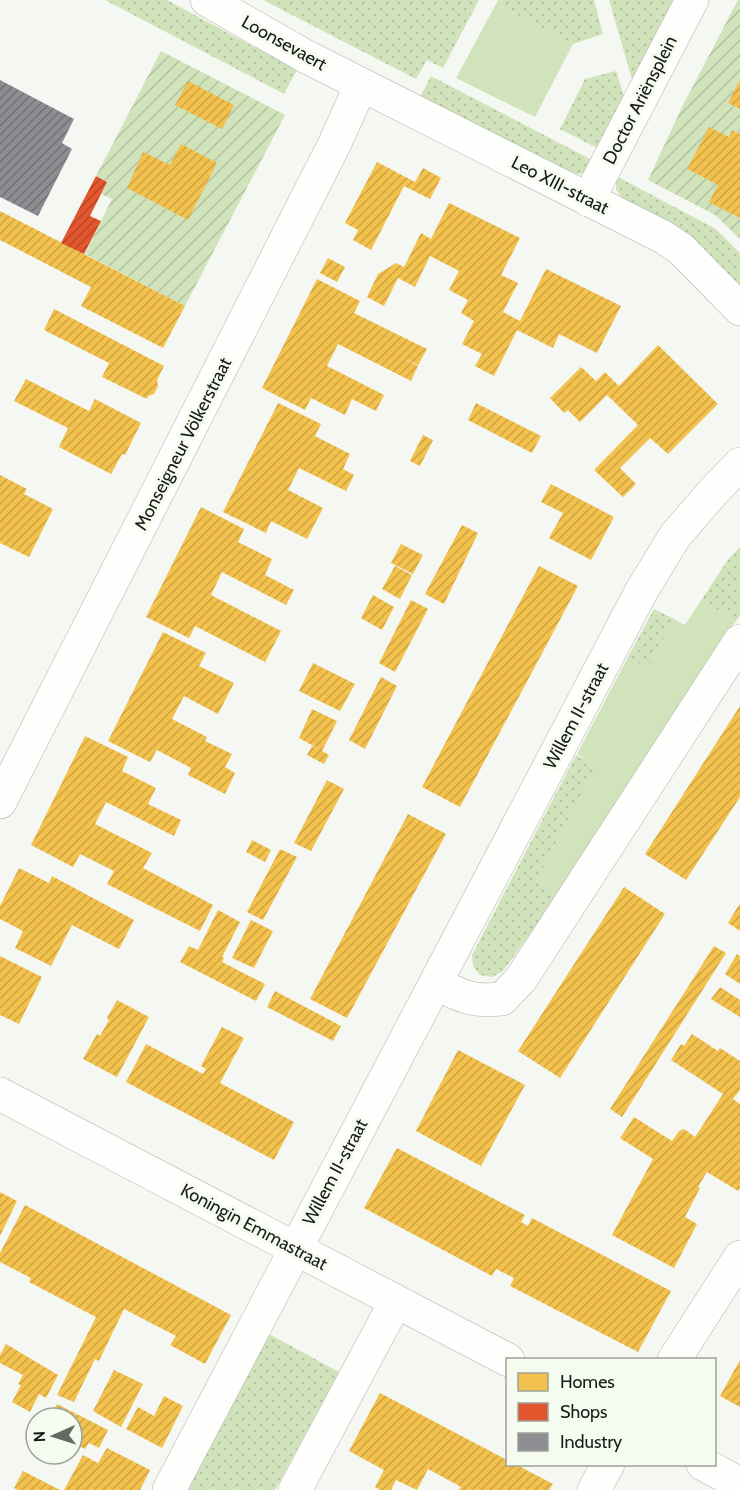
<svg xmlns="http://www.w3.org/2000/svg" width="740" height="1490" font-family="Cabin,sans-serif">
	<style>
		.grass { fill: url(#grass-dots) }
		.park { fill: #d1e3bb }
		.garden { fill: url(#garden-furrows) }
		.homes { fill: url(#homes-hatch) }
		.shops { fill: url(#shops-hatch) }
		.industry { fill: url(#industry-hatch) }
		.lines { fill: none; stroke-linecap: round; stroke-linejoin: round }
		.street-casing { stroke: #b1b3af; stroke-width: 34 }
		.street { stroke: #fefefd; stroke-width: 33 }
		.labels { text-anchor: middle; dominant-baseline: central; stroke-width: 6; stroke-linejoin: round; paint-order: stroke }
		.street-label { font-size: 18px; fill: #181a16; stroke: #f5fbef }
	</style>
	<defs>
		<pattern id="grass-dots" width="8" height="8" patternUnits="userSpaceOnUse" patternTransform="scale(1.5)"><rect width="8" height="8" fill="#d1e3bb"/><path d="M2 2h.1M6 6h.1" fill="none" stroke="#b3c2a0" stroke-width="1.8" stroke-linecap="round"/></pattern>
		<pattern id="garden-furrows" width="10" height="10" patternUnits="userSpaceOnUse" patternTransform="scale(1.5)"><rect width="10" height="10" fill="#d1e3bb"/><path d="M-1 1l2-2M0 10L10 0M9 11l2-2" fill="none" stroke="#b3c2a0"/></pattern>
		<pattern id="homes-hatch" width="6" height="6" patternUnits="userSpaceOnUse" patternTransform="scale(1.5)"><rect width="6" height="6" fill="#f2c14e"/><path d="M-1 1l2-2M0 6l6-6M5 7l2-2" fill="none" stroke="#cfa543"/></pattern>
		<pattern id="shops-hatch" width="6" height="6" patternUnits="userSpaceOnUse" patternTransform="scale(1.5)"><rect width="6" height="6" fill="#e4572e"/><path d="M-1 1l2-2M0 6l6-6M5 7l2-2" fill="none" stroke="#b84726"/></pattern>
		<pattern id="industry-hatch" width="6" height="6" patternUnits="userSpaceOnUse" patternTransform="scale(1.5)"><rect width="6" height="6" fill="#8d8d92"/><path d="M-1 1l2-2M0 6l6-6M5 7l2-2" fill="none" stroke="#727276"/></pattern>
	</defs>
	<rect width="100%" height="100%" fill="#f5f8f2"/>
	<path class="grass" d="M105 0H167L297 70 284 94Z
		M263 0H479L443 68 427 60 416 79Z
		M498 0H594L603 34 573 44 496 4Z
		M609 0H679L634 86Z
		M616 71 626 103 601 150 560 129 585 79Z
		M431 76 596 162C588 171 584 176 572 173L420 97Z
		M616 176 716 229 740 253V286L684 231 623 199 616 190Z
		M740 547V616L735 622 702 599 727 561Z
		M654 609 674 619 648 669 628 657Z
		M576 755 597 765 536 881 559 894 503 971 492 977 480 975 473 966 472 955Z
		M267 1333 339 1372 275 1490H185Z"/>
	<path class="park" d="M496 4 573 44 535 117 456 78Z
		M702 599 735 622 559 894 536 881 596 766 577 754 628 657 648 668 674 619 685 625Z"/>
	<path class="garden" d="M738 0H740V80L728 103 740 109V134L732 130 729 137 709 128 687 169 718 185 740 218V239L715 215 648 180 683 105Z
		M161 51 285 115 185 306 85 254 112 199 101 194 107 182 96 176Z"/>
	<path class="homes" d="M740 80V109L728 103Z
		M188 81 234 105 222 129 175 105Z
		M709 127 729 137 732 130 740 134V218L709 202 718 185 687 169Z
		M181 144 217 163 188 220 127 188 143 152 170 165Z
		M377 162 415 182 423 168 441 178 430 199 404 186 371 250 353 240 358 230 345 223Z
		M449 203 520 238 501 275 518 283 503 312 520 321 546 269 621 306 597 353 559 334 553 348 517 330 494 376 475 366 482 354 462 344 474 321 461 313 468 300 449 290 459 271 430 256 415 287 398 278 384 306 367 297 378 274 396 263 404 267 421 233 431 239Z
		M0 211 185 306 163 348 81 306 91 287 0 240Z
		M328 258 345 267 337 282 320 273Z
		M317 279 360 301 354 313 427 349 418 365 405 359 418 366 411 381 338 344 327 366 384 395 376 411 352 399 345 415 311 398 305 410 262 388Z
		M54 309 164 366 157 380 158 386 154 394 148 396 147 399 102 377 109 363 44 330Z
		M658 345 718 404 668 454 650 438 620 468 636 484 623 497 594 470 638 425 607 395 580 422 568 410 564 413 550 398 581 367 596 381 605 372 619 386Z
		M26 379 89 411 95 399 141 423 125 455 122 454 111 474 59 447 68 428 14 401Z
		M278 403 321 424 315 436 350 454 343 469 354 475 346 491 299 468 288 490 323 508 307 539 271 521 266 533 223 512Z
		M476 403 541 436 532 453 468 420Z
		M423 435 433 440 420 466 410 461Z
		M0 475 27 489 24 494 53 509 29 557 0 543Z
		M551 484 614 517 591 560 549 538 563 513 541 502Z
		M201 507 244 529 238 542 272 559 265 575 294 590 286 605 222 572 211 595 281 631 265 662 195 626 189 638 146 617Z
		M462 525 478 533 444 604 425 594Z
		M401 544 423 555 413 574 391 563Z
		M395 566 412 575 400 599 382 589Z
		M539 566 578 586 460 807 422 787Z
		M373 595 394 607 382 630 361 618Z
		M411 600 428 609 395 672 379 663Z
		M163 632 206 653 199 666 234 683 218 714 184 696 172 719 207 737 205 741 232 754 225 767 235 773 225 794 188 775 191 768 157 750 150 762 108 741Z
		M313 663 355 684 340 711 299 691Z
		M381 677 397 686 365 749 349 740Z
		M740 706V797L686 880 645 854Z
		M312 709 337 721 322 751 329 755 324 764 307 755 312 746 319 749 299 738Z
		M85 736 128 757 122 771 156 788 148 804 181 820 174 836 106 802 95 824 152 853 143 868 213 905 200 931 107 884 114 871 80 854 73 867 31 845Z
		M327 780 344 789 311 851 294 843Z
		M408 814 446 834 347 1018 310 999Z
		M252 840 271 850 265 862 246 852Z
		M280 849 297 857 263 920 247 912Z
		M19 868 49 883 52 876 134 920 119 949 72 925 51 966 15 948 23 931 0 919V906Z
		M624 887 665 914 560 1078 518 1051Z
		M740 903V931L728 923Z
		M218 910 240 922 222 957 224 958 222 962 265 984 256 1001 180 962 189 946 198 950Z
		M251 920 273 931 254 968 232 958Z
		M714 946 726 953 622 1117 610 1109Z
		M737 954 740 956V984L725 974Z
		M0 956 42 977 19 1024 0 1015Z
		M720 987 740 1000V1017L711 999Z
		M275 991 341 1026 333 1041 267 1007Z
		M117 1000 149 1017 117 1077 83 1059 97 1034 100 1036 109 1020 107 1018Z
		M222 1027 244 1038 220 1083 294 1122 274 1160 126 1082 146 1044 203 1074 206 1069 201 1066Z
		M692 1034 718 1051 720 1048 740 1061V1090L733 1099 740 1104V1188L738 1191 707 1172 698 1187 700 1188 685 1217 697 1224 674 1268 612 1235 653 1159 620 1138 634 1117 672 1141 679 1131 684 1129 695 1137 723 1094 671 1060 679 1047 681 1044 684 1046Z
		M458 1050 525 1085 481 1166 416 1131Z
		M397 1148 525 1215 521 1222 528 1226 532 1218 671 1291 638 1352 510 1286 514 1278 496 1269 492 1276 364 1208Z
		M0 1192 17 1201 0 1236Z
		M25 1205 231 1315 205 1364 170 1345 176 1336 124 1309 99 1361 95 1359 74 1402 57 1395 96 1317 29 1282 31 1278 0 1262V1253Z
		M6 1344 58 1375 46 1398 39 1394 30 1412 12 1402 21 1385 18 1384 23 1375 0 1363V1355Z
		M740 1360V1407L720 1396Z
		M114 1370 143 1384 121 1427 93 1411Z
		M380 1393 507 1460 508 1464H515L553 1484 549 1490H459L461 1487 428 1469 417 1490 396 1480 391 1490H380L375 1487 384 1470 349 1451Z
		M164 1396 183 1406 162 1448 126 1429 138 1407 154 1416Z
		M57 1404 108 1430 99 1448 89 1443 85 1449 72 1442V1418H50Z
		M107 1448 150 1470 140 1490H64L83 1455 98 1463Z
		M23 1471 60 1490H18L14 1488Z"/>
	<path class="shops" d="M96 176 107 182 90 216 101 221 84 254 61 243Z"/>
	<path class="industry" d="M0 80 74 119 62 143 72 149 38 216 0 197Z"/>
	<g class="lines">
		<defs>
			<path id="street" d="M207 0 305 56 663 237 681 249 740 309
				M588 200 692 0
				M0 802 335 143 361 85
				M436 983C462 997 471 1002 502 999L521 979 740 641
				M0 1094 508 1360
				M674 1360 740 1257
				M703 1464 740 1484
				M169 1490 642 590 675 536 713 492 740 464
				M295 1490 396 1301
				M594 1490 608 1464"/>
		</defs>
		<use href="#street" class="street-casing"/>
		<use href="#street" class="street"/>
	</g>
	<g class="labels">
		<g class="street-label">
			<text transform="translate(284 43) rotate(29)">Loonsevaert</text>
			<text transform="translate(640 100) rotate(-63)">Doctor Ariënsplein</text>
			<text transform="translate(560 185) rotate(27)">Leo XIII-straat</text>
			<text transform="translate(183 444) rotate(-63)">Monseigneur Völkerstraat</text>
			<text transform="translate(576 716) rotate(-62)">Willem II-straat</text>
			<text transform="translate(335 1172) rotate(-62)">Willem II-straat</text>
			<text transform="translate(254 1227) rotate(28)">Koningin Emmastraat</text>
		</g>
	</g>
	<rect x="506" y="1358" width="210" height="108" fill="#f5fbef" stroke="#9da198" stroke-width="1.5"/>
	<rect x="518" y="1373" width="30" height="18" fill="#f2c14e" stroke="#9da198" stroke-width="1.5"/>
	<text x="560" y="1388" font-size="18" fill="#181a16">Homes</text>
	<rect x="518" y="1403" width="30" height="18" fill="#e4572e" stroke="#9da198" stroke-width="1.5"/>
	<text x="560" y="1418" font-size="18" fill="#181a16">Shops</text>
	<rect x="518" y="1433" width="30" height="18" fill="#8d8d92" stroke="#9da198" stroke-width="1.5"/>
	<text x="560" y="1448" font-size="18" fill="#181a16">Industry</text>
	<g transform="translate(54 1436) rotate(267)"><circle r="28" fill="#f5fbef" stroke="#9da198" stroke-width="1.5"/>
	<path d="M0-4.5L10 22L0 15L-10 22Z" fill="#656863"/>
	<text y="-9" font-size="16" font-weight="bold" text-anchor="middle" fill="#181a16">N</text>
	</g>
</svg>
